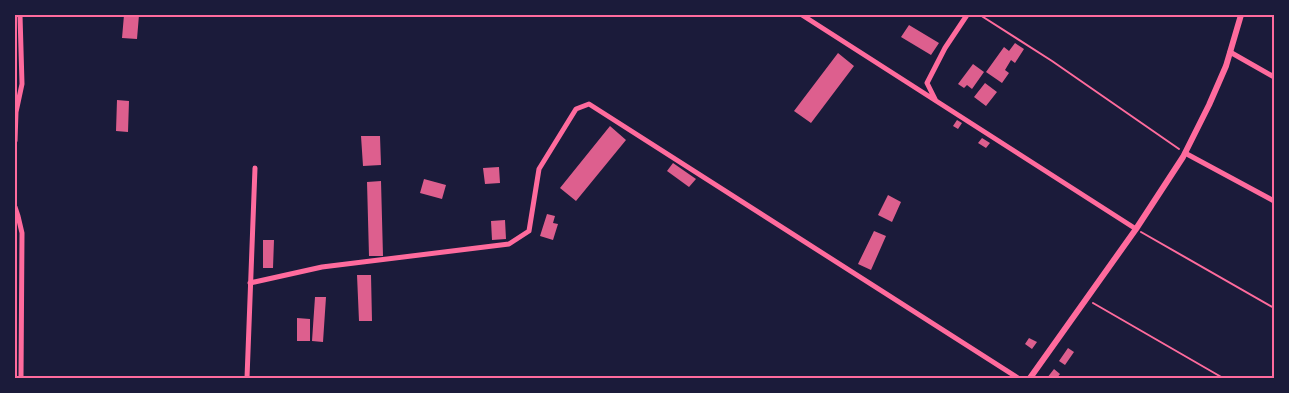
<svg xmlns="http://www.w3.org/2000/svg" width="1289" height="393" font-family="Commissioner,sans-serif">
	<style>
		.building { fill: #dd5f8e }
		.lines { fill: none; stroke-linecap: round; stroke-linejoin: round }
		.path { stroke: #ff6b9d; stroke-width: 2 }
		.minor { stroke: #ff6b9d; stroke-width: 5 }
		.tertiary { stroke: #ff6b9d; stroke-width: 6 }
		.neatline { fill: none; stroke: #ff6b9d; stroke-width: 2 }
	</style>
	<rect width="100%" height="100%" fill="#1b1b3a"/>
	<path class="building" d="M124 15H139L137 39 122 38Z
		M909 25 939 43 931 55 901 37Z
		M1015 43 1024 49 1015 63 1011 60 1005 70 1009 73 1002 83 986 72 1004 47 1009 51Z
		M838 53 854 66 811 123 794 111Z
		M973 64 984 72 972 89 967 85 964 88 958 84Z
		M985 83 997 92 986 106 974 97Z
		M117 100 129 101 128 132 116 131Z
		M957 120 962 123 958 129 953 126Z
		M610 126 626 140 576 201 560 188Z
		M361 136H380L381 165 363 166Z
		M982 138 990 143 986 148 978 143Z
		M673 163 696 179 689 187 667 171Z
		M499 167 500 183 485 184 483 168Z
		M424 179 446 185 442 199 420 193Z
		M381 181 383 256H369L367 182Z
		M888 195 901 202 892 222 878 215Z
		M547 214 555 216 553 223 558 224 553 240 540 236Z
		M505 220 506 239 492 240 491 221Z
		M874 231 886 236 871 270 858 264Z
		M263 240H274L273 268H263Z
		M357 275H371L372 321H359Z
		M315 297H326L323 342 312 341Z
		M297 318 310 319V341H297Z
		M1029 338 1037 342 1032 349 1025 344Z
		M1068 348 1074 352 1065 365 1059 361Z
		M1054 369 1060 374 1057 378H1047Z"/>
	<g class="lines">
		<path class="path" d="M980 15 1052 61 1179 149
			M1141 232 1274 308
			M1093 303 1223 378"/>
		<path class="minor" d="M802 15 1136 229
			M1230 52 1274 77
			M936 101 927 83 945 48 967 15
			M15 141 16 112 22 84 20 15
			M1185 153 1274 201
			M15 207 18 216 22 233 21 378
			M250 283 322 267 509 244 529 231 539 169 576 109 589 104 1018 378
			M247 378 255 168"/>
		<path class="tertiary" d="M1030 378 1136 229 1183 157 1209 105 1226 66 1241 15"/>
	</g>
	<rect width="1289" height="393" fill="none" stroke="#1b1b3a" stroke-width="32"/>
	<rect x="16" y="16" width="1257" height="361" class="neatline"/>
</svg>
